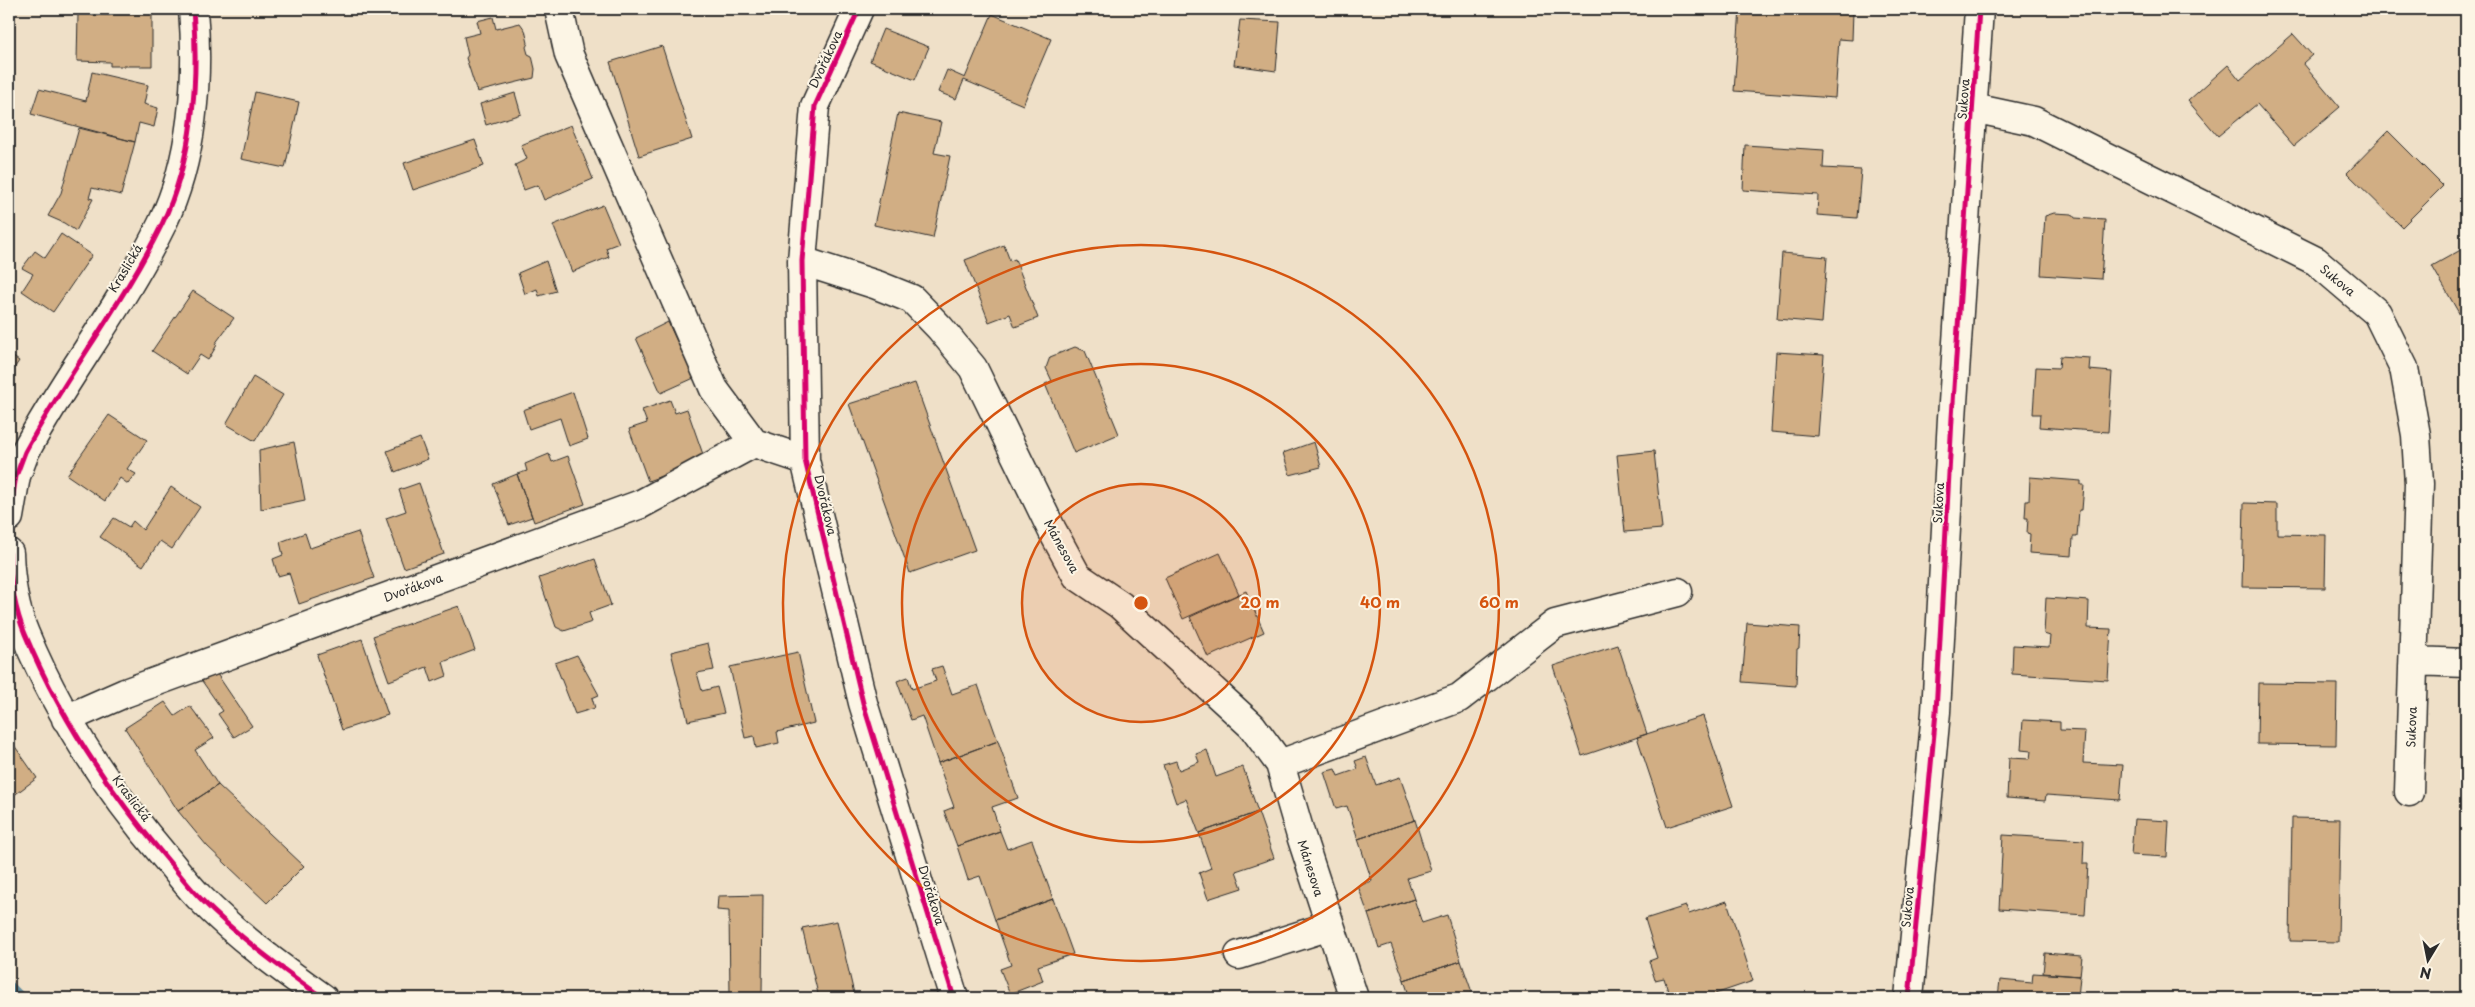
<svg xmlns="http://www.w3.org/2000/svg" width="2475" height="1007" font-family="'Playpen Sans',sans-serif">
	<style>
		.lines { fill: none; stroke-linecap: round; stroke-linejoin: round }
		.stream { stroke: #658f9f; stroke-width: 12 }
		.building { fill: #d1ae84; stroke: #2b2b2b }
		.minor-casing { stroke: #2b2b2b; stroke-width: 31 }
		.minor { stroke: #fcf5e5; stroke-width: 28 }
		.cycleway-casing { stroke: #fcf5e5; stroke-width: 8 }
		.cycleway { stroke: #d6006c; stroke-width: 5 }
		.ring { fill: none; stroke: #d5540f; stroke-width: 2.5 }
		.labels { text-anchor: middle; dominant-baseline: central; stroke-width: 4; stroke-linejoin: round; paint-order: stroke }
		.street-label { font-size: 12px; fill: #2b2b2b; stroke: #fcf5e5 }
		.centre { fill: #d5540f; stroke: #fcf5e5; stroke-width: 2.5 }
		.ring-label { font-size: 15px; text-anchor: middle; font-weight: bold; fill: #d5540f; stroke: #fcf5e5; stroke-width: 4; stroke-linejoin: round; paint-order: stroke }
	</style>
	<rect width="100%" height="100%" fill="#efe0c8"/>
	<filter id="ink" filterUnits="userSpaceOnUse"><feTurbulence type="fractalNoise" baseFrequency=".02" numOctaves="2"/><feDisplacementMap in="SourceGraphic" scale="10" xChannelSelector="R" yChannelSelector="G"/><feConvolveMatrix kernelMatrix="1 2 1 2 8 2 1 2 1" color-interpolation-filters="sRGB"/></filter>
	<g filter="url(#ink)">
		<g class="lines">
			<path class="stream" d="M9 987 20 998"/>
		</g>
		<path class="building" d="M110 9H152V66H110V62L77 61 78 14 110 15Z
			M1740 9H1814L1853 11 1852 40 1839 39 1835 98 1734 91Z
			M992 14 1051 39 1023 105 964 80 956 99 938 92 947 70 965 78Z
			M493 17 496 29 520 23 525 30 528 43 526 47 528 54 532 56 535 69 534 78 477 92 466 58 468 55 464 37 480 33 477 21Z
			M1240 20 1280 22 1276 71 1234 65Z
			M883 29 929 47 915 80 870 61Z
			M2293 34 2312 55 2303 63 2340 107 2294 146 2257 104 2218 136 2188 101 2228 65 2240 80Z
			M662 46 692 139 639 156 610 62Z
			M92 72 148 85 144 104 158 108 154 127 139 123 135 142 31 114 39 89 86 101Z
			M255 92 299 102 285 168 241 159Z
			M515 93 521 114 486 125 480 104Z
			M898 113 941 122 934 153 950 156 933 238 874 225Z
			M571 125 593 179 544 200 538 185 524 190 515 165 527 159 521 145Z
			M79 128 135 142 121 195 92 188 89 198 93 199 76 231 64 223 48 216 61 193Z
			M2388 131 2443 186 2402 227 2347 173Z
			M475 140 484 166 413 190 404 163Z
			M1745 145 1824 150 1823 168 1861 170 1857 218 1817 215 1818 195 1743 190Z
			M603 205 619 243 606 248 609 257 572 272 553 225Z
			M2054 213 2072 214 2075 218 2105 220 2101 279 2041 275 2045 216Z
			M61 234 92 255 53 312 22 291 33 274 22 268 35 251 45 258Z
			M1004 245 1010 261 1015 259 1038 318 1015 327 1010 314 989 322 965 260Z
			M2466 247V320L2464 322 2432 266Z
			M1782 253 1827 257 1822 323 1777 319Z
			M546 261 556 291 539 296 537 289 525 294 518 273Z
			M193 291 234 318 215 344 217 345 208 360 200 355 187 374 152 351Z
			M668 322 694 378 661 393 636 338Z
			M1075 347 1085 351 1119 434 1074 453 1045 384 1052 381 1046 368 1050 357Z
			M1776 352 1824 355 1818 436 1771 432Z
			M9 354 19 361 9 376Z
			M2060 356 2090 358 2089 370 2112 372 2108 432 2039 427 2040 414H2033L2036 367 2059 368Z
			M253 377 283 395 255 441 226 424Z
			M915 383 975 550 910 573 849 404Z
			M573 392 588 439 569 446 560 418 529 429 523 410Z
			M670 400 675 413 687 409 705 460 648 481 629 429 647 423 642 410Z
			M109 415 147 440 127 469 136 474 128 484 120 478 105 501 67 475Z
			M420 438 428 459 395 472 387 451Z
			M294 442 305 500 261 509 259 450Z
			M1314 442 1321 467 1290 475 1283 453Z
			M1654 451 1662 529 1625 532 1617 455Z
			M549 454 552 462 568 456 585 504 534 522 517 474 527 471 525 464Z
			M517 474 532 517 509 525 493 484Z
			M2030 477 2081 481V485H2084L2082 510H2079L2077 537H2073L2072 556 2029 553 2030 534 2027 533 2028 518H2025L2026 501H2029Z
			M419 483 444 554 404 568 386 518 406 511 399 490Z
			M171 487 200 507 172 549 160 541 143 566 100 537 114 518 129 527 133 521 143 530Z
			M2244 503 2277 504V534L2326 535 2325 588 2242 587Z
			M358 532 374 578 299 604 289 573 278 576 273 559 283 555 280 542 305 533 310 548Z
			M1220 553 1239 594 1183 619 1165 578Z
			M595 559 611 605 589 613 592 622 564 631 556 627 539 578Z
			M1246 591 1264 632 1208 657 1190 617Z
			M2046 598 2089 601 2088 628 2111 629 2108 680 2012 674 2013 645 2049 647 2050 636 2044 634Z
			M459 606 475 650 443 662 447 676 432 682 427 667 389 681 373 636Z
			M1747 623 1800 627 1799 648 1797 649 1796 686 1742 682Z
			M362 639 388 715 342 730 317 655Z
			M708 643 714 670 697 673 702 691 717 687 724 713 688 721 671 652Z
			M1618 645 1647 734 1582 756 1553 666Z
			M798 652 814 723 777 732 779 743 756 748 754 736 745 738 730 667Z
			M577 655 599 695 592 698 595 708 575 714 555 663Z
			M942 666 952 694 978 685 998 741 938 763 922 716 911 720 897 681 908 677 912 689 936 681 932 669Z
			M217 674 252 726 234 737 218 714 223 711 202 681Z
			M2258 683 2337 684 2336 745 2257 744Z
			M165 702 175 716 190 706 214 738 195 750 218 785 178 811 125 728Z
			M1703 716 1733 806 1667 827 1637 737Z
			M2023 720 2060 722V730L2085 731 2083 763 2123 765 2120 800 2046 795 2045 801 2007 798 2009 758 2030 759 2031 751 2021 750Z
			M9 738 37 778 9 799Z
			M998 741 1018 798 992 807 1000 831 957 846 944 811 954 807 938 763Z
			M1207 750 1216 777 1243 767 1258 812 1199 833 1186 799 1176 803 1163 765 1176 761 1179 770 1199 762 1196 754Z
			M1366 757 1376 785 1400 777 1415 820 1358 839 1347 806 1336 809 1324 772 1335 769 1338 776 1358 769 1355 761Z
			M2462 758H2466V841H2461Z
			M218 785 304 866 267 903 207 846 178 811Z
			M1258 812 1274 858 1236 871 1242 888 1208 899 1199 873 1211 868 1199 833Z
			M2292 818 2340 819 2338 942 2290 941Z
			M2134 819 2169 821 2167 857 2131 855Z
			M1415 820 1431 871 1407 878 1414 899 1368 914 1358 886 1372 881 1358 839Z
			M1000 831 1007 849 1032 840 1053 899 995 920 980 876 968 880 957 846Z
			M2003 835 2084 840 2083 864H2088L2085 915 1999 909Z
			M763 895 762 995 730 996 729 911 717 910 718 896Z
			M1053 899 1073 954 1038 966 1043 981 1010 994 1000 969 1011 965 995 920Z
			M1414 899 1422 923 1447 915 1461 961 1404 980 1391 944 1379 948 1368 914Z
			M1727 901 1753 981 1715 994 1716 998H1670L1664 978 1655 980 1649 961 1657 958 1645 919 1686 906 1689 914Z
			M837 921 855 998H819L802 928Z
			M2045 953 2082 956 2080 976 2043 973Z
			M1461 961 1474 998H1410L1404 980Z
			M2033 973 2080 976 2078 998H1993L1998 997 2000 980 2032 983Z
			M686 993 718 998H686Z"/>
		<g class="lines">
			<defs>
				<path id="minor" d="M559 9 569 55 714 389 754 443 805 460
					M859 9 815 106 802 261 805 460 863 703 954 998
					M1973 108 2034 121 2316 261 2377 313 2404 368 2416 435 2419 484 2409 792
					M802 261 877 285 912 299 940 328 973 368 1052 530 1077 576 1120 605 1252 726 1280 764 1301 836 1354 998
					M9 517 16 476 25 452C67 374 123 304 162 224 193 160 199 79 193 9
					M9 553C10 579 15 610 25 634 59 716 109 791 166 858 177 871 188 886 200 898 237 936 281 968 323 998
					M2414 661 2466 663
					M66 719 125 693 641 504 754 443
					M1280 764 1459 698 1555 624 1678 592
					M1239 955 1330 926
					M1909 998 1936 712 1952 418 1979 9"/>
			</defs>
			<use href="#minor" class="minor-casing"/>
			<use href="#minor" class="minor"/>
			<defs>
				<path id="cycleway" d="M859 9 815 106 802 261 805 460 863 703 954 998
					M9 517 16 476 25 452C67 374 123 304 162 224 193 160 199 79 193 9
					M9 553C10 579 15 610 25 634 59 716 109 791 166 858 177 871 188 886 200 898 237 936 281 968 323 998
					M1909 998 1936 712 1952 418 1979 9"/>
			</defs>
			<use href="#cycleway" class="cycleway-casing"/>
			<use href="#cycleway" class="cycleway"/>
		</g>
	</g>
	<circle cx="1141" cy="603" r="119" fill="#d5540f" fill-opacity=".12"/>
	<g class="ring">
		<circle cx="1141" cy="603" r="119"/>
		<circle cx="1141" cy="603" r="239"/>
		<circle cx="1141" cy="603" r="358"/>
	</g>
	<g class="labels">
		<g class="street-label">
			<text transform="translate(825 59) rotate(-65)">Dvořákova</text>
			<text transform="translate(1963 99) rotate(-86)">Sukova</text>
			<text transform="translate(125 268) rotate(-59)">Kraslická</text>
			<text transform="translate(2338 280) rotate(40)">Sukova</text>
			<text transform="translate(1938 503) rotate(-87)">Sukova</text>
			<text transform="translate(826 505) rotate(77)">Dvořákova</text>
			<text transform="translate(1062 546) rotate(61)">Mánesova</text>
			<text transform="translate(413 587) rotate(-20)">Dvořákova</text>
			<text transform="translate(2411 727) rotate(-88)">Sukova</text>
			<text transform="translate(132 798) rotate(53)">Kraslická</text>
			<text transform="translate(1311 868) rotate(72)">Mánesova</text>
			<text transform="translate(932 895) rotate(73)">Dvořákova</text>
			<text transform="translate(1907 907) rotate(-85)">Sukova</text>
		</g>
	</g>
	<circle cx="1141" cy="603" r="8" class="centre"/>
	<g class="ring-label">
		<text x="1260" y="608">20 m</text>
		<text x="1380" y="608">40 m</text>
		<text x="1499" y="608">60 m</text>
	</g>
	<rect width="2475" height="1007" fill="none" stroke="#fcf5e5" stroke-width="30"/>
	<rect x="15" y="15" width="2445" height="977" fill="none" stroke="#2b2b2b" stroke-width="2" filter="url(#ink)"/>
	<g transform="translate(2428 960) rotate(190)" stroke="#fcf5e5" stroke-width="4" paint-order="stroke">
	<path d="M0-4L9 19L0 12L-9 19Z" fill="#2b2b2b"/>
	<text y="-8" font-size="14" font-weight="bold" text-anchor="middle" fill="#2b2b2b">N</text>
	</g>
</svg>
